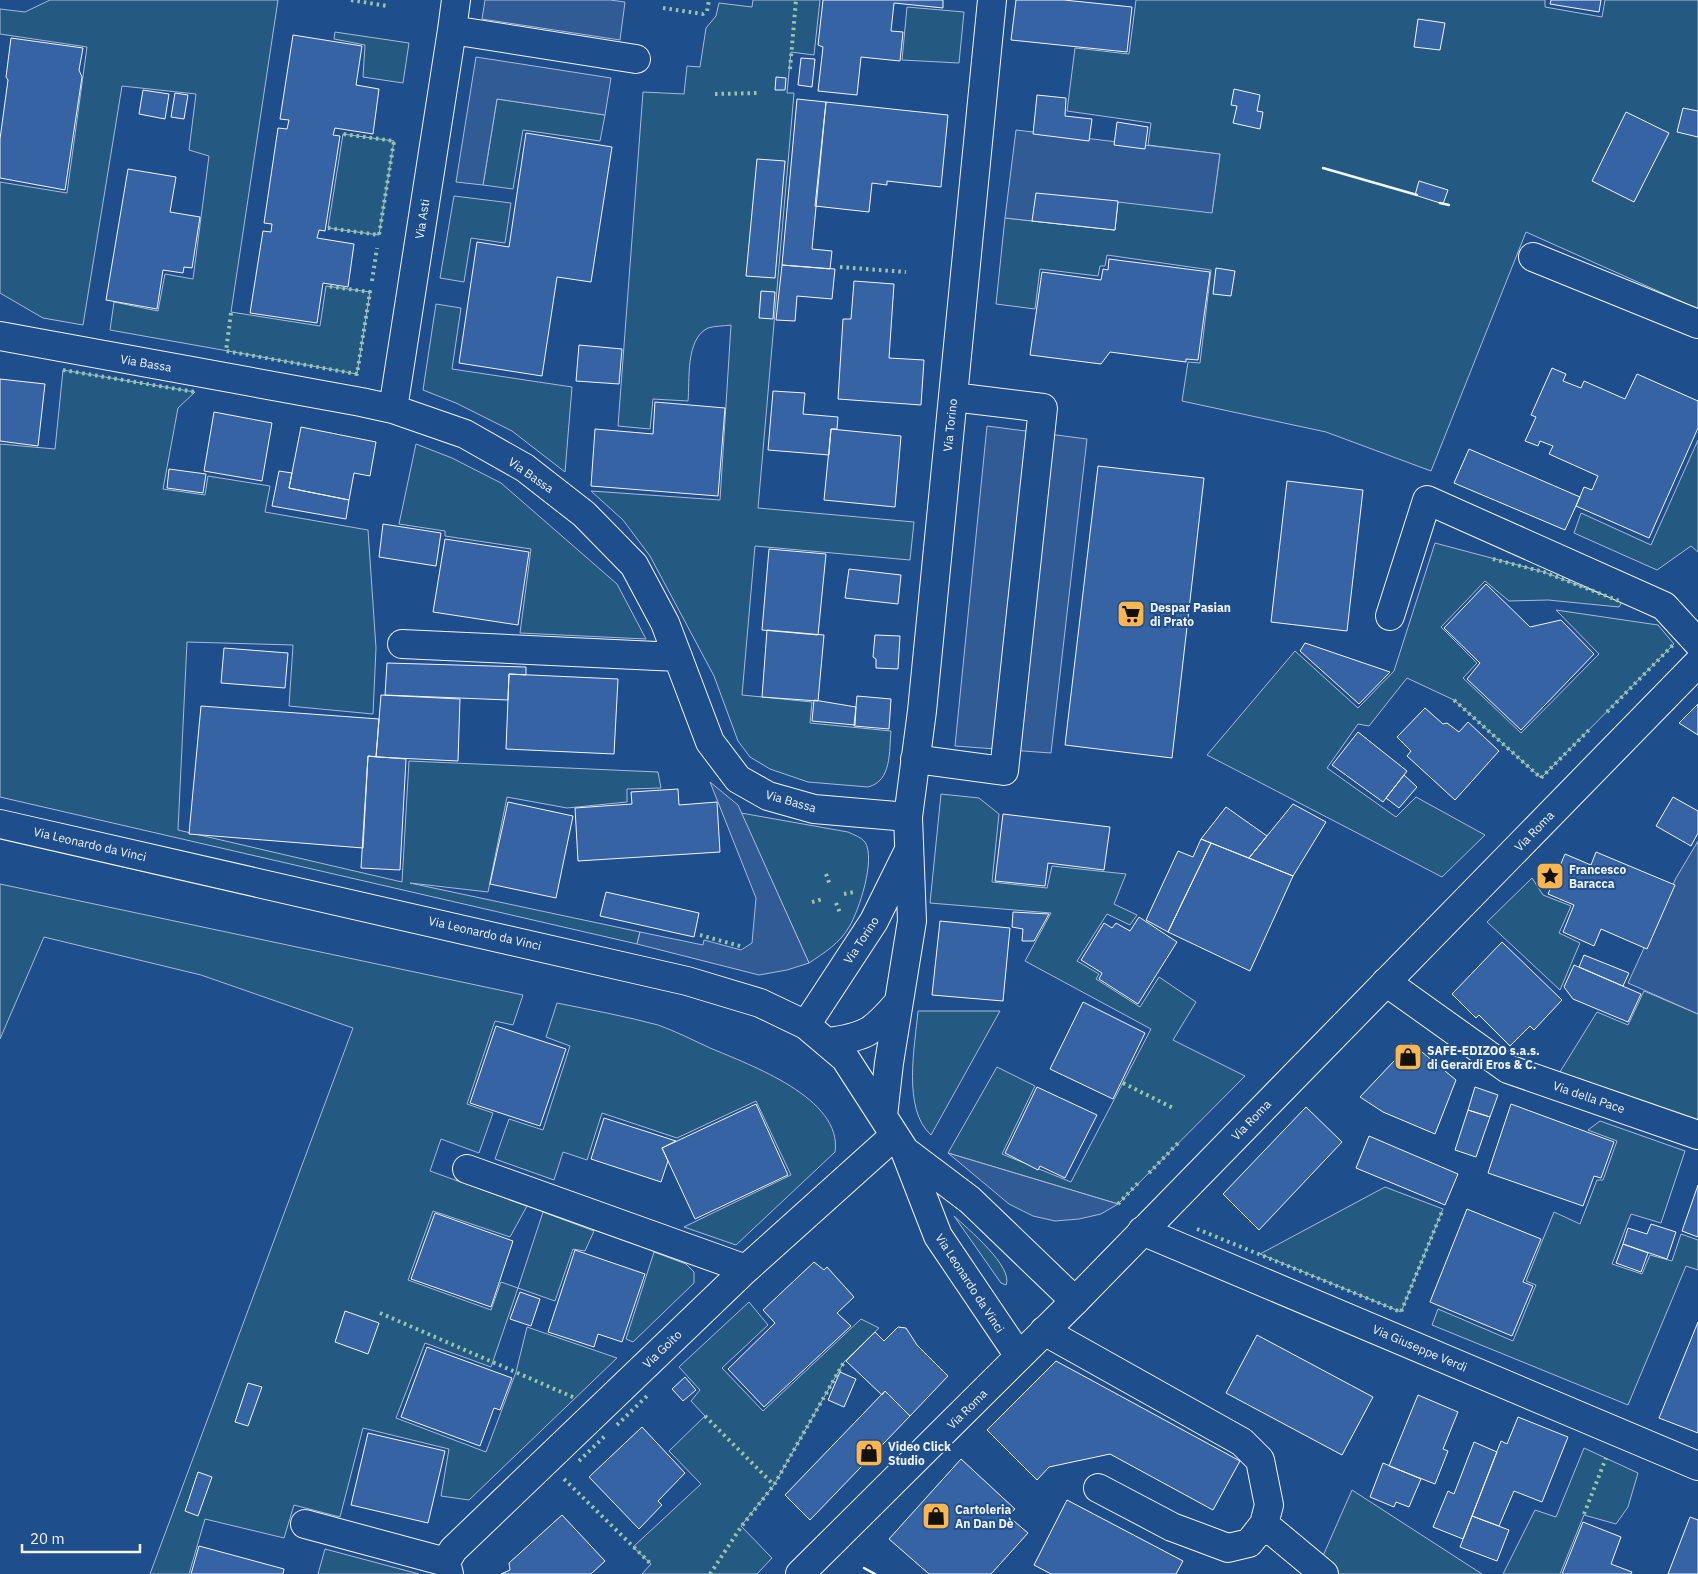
<svg xmlns="http://www.w3.org/2000/svg" width="1698" height="1574" font-family="'IBM Plex Sans',sans-serif">
	<style>
		.green { fill: #245a82; stroke: #a8bbd7 }
		.parking { fill: #305b95; stroke: #a8bbd7 }
		.building { fill: #3563a3; stroke: #f2f6ff }
		.lines { fill: none; stroke-linecap: round; stroke-linejoin: round }
		.minor-casing { stroke: #f2f6ff; stroke-width: 30 }
		.major-casing { stroke: #f2f6ff; stroke-width: 30 }
		.minor { stroke: #1f4e8c; stroke-width: 28 }
		.major { stroke: #1f4e8c; stroke-width: 28 }
		.hedge { stroke: #97c8a6; stroke-width: 4; stroke-dasharray: 2.5 4; stroke-linecap: butt }
		.wall { stroke: #f2f6ff; stroke-width: 2.5 }
		.labels { text-anchor: middle; dominant-baseline: central; stroke-width: 4; stroke-linejoin: round; paint-order: stroke }
		.street-label { font-size: 12px; fill: #f2f6ff; stroke: #1f4e8c }
		.poi-label { font-size: 12px; font-weight: bold; fill: #f2f6ff; stroke: #1f4e8c; text-anchor: start }
	</style>
	<rect width="100%" height="100%" fill="#1f4e8c"/>
	<path class="green" d="M50 0H278L231 312 320 326 326 286 370 292 357 374 110 330 114 302 158 311 165 274 193 279 209 156 189 150 196 94 122 86 83 325 43 318 0 293V182L67 193 87 47 0 34V9L25 12Z
		M753 0H820L814 55 791 52 787 93H794L758 508 914 522 910 560 755 546 742 695 812 702 810 723 891 731C889 751 892 781 868 787L808 782 770 769 750 757 738 741 714 676 650 556 623 520 591 491 720 500 731 325C724 326 714 326 708 328 685 339 690 381 688 401L653 399 650 429 618 426 643 92 684 94 687 66 700 67 706 28 716 16 719 3 752 7Z
		M1136 0H1545V7L1602 17 1605 0H1698V309L1526 232 1431 471 1326 432 1182 401 1188 362 1200 363 1211 270 1107 255 1105 266H1100L1098 276 1040 269 1035 309 996 304 1005 218 1114 230 1118 201 1212 212 1220 154 1148 145 1151 123 1067 111 1075 48 1129 54Z
		M907 7 964 12 959 63 902 60Z
		M335 32 409 43 403 83 363 77 365 45 334 39Z
		M497 99 605 115 600 141 523 130 513 189 483 185Z
		M343 134 394 141 379 235 328 228Z
		M454 196 511 203 505 243 471 238 464 282 440 278Z
		M436 304 461 308 452 369 572 387 565 472 512 431 456 403 423 390Z
		M63 370 195 392 178 408 163 489 205 495 208 476 270 486 265 512 368 530 376 648 373 714 289 706 293 645 187 642 178 830 402 882 409 761 658 772 661 788 627 789V802L567 808 507 797 488 892 410 883 640 932 637 944 0 797V444L55 449Z
		M1698 440V552L1691 546 1657 570 1574 533 1581 513 1651 545Z
		M416 444 452 458 501 483 617 584 646 639 520 633 531 549 445 536V531L399 524Z
		M1435 543 1544 572 1622 602 1619 607 1548 600 1509 601 1485 581 1441 627 1477 663 1463 678 1521 733 1599 654 1556 610 1658 625 1674 644 1541 778 1454 700 1407 678 1369 726 1358 724 1327 768 1396 817 1416 797 1485 835 1442 877 1207 755 1295 651 1358 708 1394 671Z
		M941 794 979 798 999 814 992 882 1047 888 1052 866 1126 874 1114 904 1137 915 1130 925 1107 914 1077 961 1099 974 1096 979 1140 1007 1159 977 1196 1002 1173 1040 1245 1076 1118 1204 948 1153 997 1067 1035 1086 1002 1154 1071 1182 1151 1029 1025 961 1051 913 930 903Z
		M741 813 848 832C854 835 861 837 865 842 876 859 859 911 849 927 840 943 824 953 809 963Z
		M1532 878 1543 895 1571 906 1559 933 1580 943 1560 990 1487 922Z
		M0 884 523 995 513 1025 495 1021 467 1104 493 1113 479 1153 441 1139 430 1171 527 1206 510 1237 433 1211 408 1280 491 1310 501 1282 518 1288 543 1212 594 1231 585 1251 573 1249 555 1301 518 1288 491 1367 425 1343 396 1418 486 1452 516 1372 527 1327 617 1358 469 1500 441 1496 449 1449 363 1428 340 1517 294 1505 284 1538 205 1519 189 1574H150L353 1028 201 975 44 937 0 1039Z
		M1644 991 1698 1014V1123L1558 1075 1597 1012 1628 1025Z
		M557 1003C591 1010 625 1016 658 1025 675 1031 693 1040 710 1048 750 1065 843 1098 835 1152L736 1245 684 1227 791 1175 756 1101 677 1138 602 1113 587 1160 563 1152 554 1180 495 1159 509 1119 543 1130 570 1046 546 1037Z
		M918 1011H1000L931 1135C902 1109 915 1046 918 1011Z
		M1600 1121 1685 1151 1661 1223 1631 1214 1612 1264 1642 1274 1650 1255 1672 1261 1681 1234 1698 1240V1270L1686 1266 1628 1405 1432 1325 1438 1309 1513 1341 1536 1285 1526 1281 1554 1212 1580 1224 1597 1180H1603L1617 1141 1588 1130Z
		M1385 1187 1443 1209 1401 1312 1260 1254Z
		M954 1216C967 1228 1014 1267 1006 1285L1001 1283Z
		M654 1252 686 1264 694 1272V1283L633 1342 626 1339Z
		M749 1302 768 1325 722 1368 763 1411 861 1319 879 1328 844 1362 774 1485 741 1526 772 1558 757 1574H642L651 1564 633 1547 701 1484 669 1451 705 1416 691 1401 700 1390 679 1367Z
		M1584 1448 1638 1473 1628 1507 1616 1524 1584 1515 1560 1574H1503L1535 1510 1556 1517Z
		M1352 1490 1482 1574H1315Z
		M325 1549 419 1574H318Z"/>
	<path class="parking" d="M485 0H610L625 2 620 40 482 19Z
		M476 57 611 78 605 115 497 99 483 185 456 182Z
		M1016 130 1220 154 1212 213 1118 202 1115 230 1005 218Z
		M987 426 1087 439 1051 753 955 746Z
		M710 782 738 805 809 963 787 970 759 975 637 944 640 932 703 945 704 940 741 950 752 943 756 898Z
		M1698 841V1014L1628 983 1676 878Z
		M948 1153 1118 1204 1101 1214 1079 1219 1055 1221 1033 1216 1009 1204Z"/>
	<path class="building" d="M823 0H943V8L894 3 891 31 903 32 900 61 861 57 857 95 818 91 823 47 818 45Z
		M1016 0H1064L1132 7 1127 52 1011 40Z
		M1551 0H1601L1599 12 1550 4Z
		M1418 19 1445 23 1440 50 1414 47Z
		M293 35 362 46 356 85 379 89 373 134 335 128 333 135 340 136 325 231 319 230 317 238 354 244 348 287 323 283 317 323 250 313 263 231 271 232 272 224 264 223 278 128 287 129 289 120 280 119Z
		M11 38 83 48 79 70 82 77 65 190 0 178V139L8 80 6 77Z
		M801 58 815 59 812 87 798 85Z
		M776 77 786 78 785 90H775Z
		M1234 89 1260 95 1257 111 1263 112 1260 129 1233 123 1237 106 1231 105Z
		M143 90 169 94 165 119 139 114Z
		M175 93 188 95 184 119 171 117Z
		M1037 95 1066 98 1065 116 1092 119 1089 141 1033 134Z
		M797 99 826 102 812 249 832 251 830 269 782 265Z
		M826 102 948 115 941 187 887 181V185L872 183 869 212 815 206Z
		M1683 108 1698 111V137L1677 132Z
		M1626 112 1669 133 1634 202 1592 181Z
		M1117 122 1148 127 1145 149 1114 145Z
		M526 133 612 147 591 282 557 277 542 376 459 363 477 242 509 247Z
		M757 159 785 161 775 278 746 276Z
		M128 169 176 177 170 212 200 217 192 268 184 267 183 273 163 270 157 309 106 300Z
		M1419 181 1448 190 1443 204 1415 195Z
		M1036 193 1118 201 1115 230 1032 221Z
		M1109 259 1210 272 1198 360 1186 359V362L1110 352 1101 364 1030 355 1042 272 1101 280 1103 269 1108 270Z
		M782 265 835 269 832 299 797 296 795 321 776 320Z
		M1216 268 1235 271 1231 296 1213 294Z
		M854 281 894 284 889 358 924 360 921 405 838 399 843 319H851Z
		M761 291 775 292 773 319 759 318Z
		M579 345 622 349 619 384 576 381Z
		M1552 368 1566 374 1563 381 1581 388 1584 381 1625 399 1637 374 1698 401V428L1649 538 1576 506 1584 487 1592 490 1598 476 1549 454 1553 446 1540 441 1538 446 1525 441 1536 417 1531 415Z
		M0 379 45 384 38 446 0 441Z
		M773 391 805 393 803 414 838 417 837 429H831L829 455 768 450Z
		M655 402 725 408 718 496 591 486 595 429 653 434Z
		M214 412 272 423 262 481 204 471Z
		M301 427 376 442 370 476 354 473 349 500 289 488Z
		M831 429 901 436 895 507 824 500Z
		M1469 449 1580 497 1565 530 1454 483Z
		M1098 466 1204 478 1172 758 1065 745Z
		M169 469 206 474 203 493 167 488Z
		M279 471 292 473 289 488 349 500 346 519 272 506Z
		M1287 481 1363 490 1347 631 1271 622Z
		M383 524 441 533 436 566 379 557Z
		M445 539 529 552 518 625 433 612Z
		M769 549 826 554 818 635 762 630Z
		M849 569 901 575 898 604 845 598Z
		M1486 584 1530 627 1561 620 1594 654 1521 730 1467 679 1480 663 1444 628Z
		M767 630 824 635 818 701 762 697Z
		M875 635 900 636 898 669 876 668V659L873 657Z
		M1305 643 1390 672 1359 704 1300 651Z
		M224 648 288 653 285 688 221 683Z
		M387 663 526 667V675L509 674 508 700 385 695Z
		M509 674 618 679 614 754 506 749Z
		M381 695 460 699 458 761 376 757Z
		M857 696 891 699 889 729 854 726Z
		M814 700 856 707 855 725 812 721Z
		M1698 704V735L1679 723Z
		M201 706 379 719 376 757 368 756 363 848 189 834Z
		M1425 708 1443 724 1447 723 1459 732 1468 722 1499 751 1455 800 1407 756 1411 751 1397 737Z
		M1358 732 1407 771 1383 802 1332 765Z
		M368 756 406 759 400 870 361 868Z
		M1404 775 1417 787 1399 808 1386 798Z
		M678 789 679 805 717 802 720 852 578 861 575 808 632 804 631 792Z
		M1673 797 1698 811V833L1691 846 1656 826Z
		M508 802 573 816 556 898 490 884Z
		M1293 804 1326 822 1293 876 1249 858Z
		M1226 807 1267 836 1249 858 1201 839Z
		M1003 814 1110 827 1104 870 1048 863 1045 886 995 881Z
		M1201 839 1211 843 1168 932 1146 920 1178 851 1193 857Z
		M1211 843 1293 876 1250 971 1168 932Z
		M1596 852 1675 885 1647 949 1601 929 1594 946 1563 932 1574 905 1548 894 1565 854 1591 865Z
		M606 892 699 913 694 937 600 916Z
		M1013 912 1049 914 1034 941H1022L1023 929 1012 927Z
		M1139 917 1177 942 1138 1004 1099 979 1102 973 1081 960 1104 923 1112 928 1116 923 1130 931Z
		M940 921 1010 928 1003 1001 932 995Z
		M1502 942 1562 1000 1534 1030 1530 1026 1510 1046 1479 1015 1476 1018 1452 994Z
		M1584 955 1629 973 1623 986 1579 967Z
		M1574 965 1641 994 1628 1022 1573 999 1564 987Z
		M1083 1002 1145 1033 1113 1099 1050 1069Z
		M496 1026 566 1049 540 1126 470 1103Z
		M1411 1043 1456 1080 1435 1134 1383 1112 1360 1097Z
		M1037 1087 1097 1115 1065 1178 1040 1166 1038 1170 1005 1153Z
		M1475 1087 1498 1095 1490 1117 1468 1110Z
		M756 1104 788 1175 695 1219 662 1148Z
		M1511 1104 1614 1142 1601 1178 1594 1176 1583 1206 1488 1173Z
		M1306 1107 1342 1142 1259 1230 1223 1194Z
		M1468 1110 1490 1117 1476 1157 1455 1150Z
		M604 1118 676 1141 662 1148 668 1161 661 1182 591 1159Z
		M1369 1136 1458 1174 1445 1205 1356 1168Z
		M1698 1185V1237L1682 1231Z
		M1467 1209 1541 1239 1523 1282 1533 1286 1512 1336 1430 1302Z
		M435 1213 513 1241 491 1307 411 1279Z
		M1651 1224 1676 1232 1667 1259 1623 1244 1628 1228 1647 1234Z
		M1623 1244 1648 1253 1641 1272 1616 1263Z
		M575 1250 645 1274 622 1342 598 1334 594 1347 548 1332Z
		M814 1262 824 1270 827 1267 854 1297 837 1313 851 1326 764 1407 728 1369 775 1323 763 1310Z
		M520 1292 540 1299 531 1326 510 1319Z
		M345 1311 379 1323 368 1354 335 1342Z
		M1698 1322V1433L1659 1418Z
		M898 1327 906 1328 917 1345 948 1376 910 1416 885 1391 882 1395 846 1361 875 1332 884 1341Z
		M1257 1335 1373 1397 1342 1455 1226 1393Z
		M427 1347 512 1378 500 1410 494 1408 480 1446 401 1417Z
		M1056 1361 1240 1461 1213 1510 1110 1454 1049 1467 1037 1480 987 1430Z
		M840 1372 856 1379 844 1407 828 1400Z
		M685 1377 696 1390 683 1401 672 1389Z
		M248 1383 262 1387 248 1426 235 1422Z
		M885 1391 910 1416 810 1520 785 1495Z
		M1418 1395 1458 1412 1443 1449 1448 1451 1435 1484 1389 1466Z
		M1518 1417 1568 1437 1542 1502 1514 1491 1499 1526 1472 1516 1501 1441 1507 1444Z
		M642 1427 685 1473 658 1501 662 1505 639 1529 589 1477Z
		M368 1433 445 1451 428 1523 351 1505Z
		M1474 1442 1497 1452 1463 1539 1433 1527 1448 1491 1454 1494Z
		M961 1459 1015 1509 1008 1516 1028 1533 991 1574H929L889 1539Z
		M1383 1463 1421 1479 1409 1507 1396 1502 1394 1507 1370 1497Z
		M198 1472 212 1477 198 1516 185 1511Z
		M1067 1500 1183 1561 1176 1574H1051L1034 1565Z
		M562 1515 605 1561 591 1574H501L510 1570 509 1563Z
		M1472 1516 1509 1530 1497 1561 1460 1547Z
		M1690 1517 1698 1520V1574H1668Z
		M1583 1522 1621 1537 1611 1564 1632 1572 1631 1574H1562Z
		M199 1546 284 1569 283 1574H191Z"/>
	<g class="lines">
		<defs>
			<path id="minor" d="M452 30 456 0
				M1533 257 1698 324
				M0 336 361 402 393 409 465 434 525 468 584 514 634 565 665 623 710 742 738 779 768 796 814 809 908 817
				M393 409 452 30 636 59
				M1390 616 1427 500 1664 606 1698 643
				M402 644 678 657
				M915 759 1004 771 1043 408 953 397
				M0 824 687 981 760 1003 806 1025 845 1058 905 1151 938 1236 1019 1356
				M1386 982 1508 1069 1698 1135
				M806 1025 874 921 908 852
				M828 1042C866 1037 873 1032 898 1003
				M883 1116 889 1063 912 921 908 817 922 711 992 0
				M905 1151 970 1200 1075 1301
				M467 1169 746 1269
				M1142 1231 1698 1466
				M1044 1331 1242 1442 1260 1460 1269 1505 1264 1524 1249 1543 1228 1548 1172 1527 1098 1488
				M305 1524 446 1562
				M1264 1524 1324 1574
				M449 1574 446 1562 453 1550 746 1269 894 1136"/>
			<path id="major" d="M800 1574 1075 1301 1698 663"/>
		</defs>
		<use href="#minor" class="minor-casing"/>
		<use href="#major" class="major-casing"/>
		<use href="#minor" class="minor"/>
		<use href="#major" class="major"/>
		<path class="hedge" d="M351 0 387 6
			M663 8 703 14 707 11 709 0
			M790 69 796 0
			M715 94 757 93
			M328 228 379 235 394 141 343 134
			M840 267 906 272
			M372 281 377 248
			M231 313 226 351 357 374 370 292 326 286
			M63 370 195 392
			M1493 559 1544 572 1622 602
			M1454 700 1541 778 1590 729
			M1607 712 1674 644
			M826 874 830 885
			M844 894 854 892
			M812 902 823 899
			M836 903 840 913
			M700 935 740 946
			M1123 1083 1175 1109
			M1149 1173 1180 1141
			M1118 1204 1139 1182
			M1197 1229 1401 1312 1443 1209
			M380 1313 575 1398
			M705 1416 774 1485
			M617 1425 647 1396
			M579 1461 607 1434
			M564 1479 651 1564
			M1584 1514 1606 1458
			M710 1574 741 1527 774 1485 844 1362"/>
		<path class="wall" d="M1323 168 1417 195
			M1440 203 1449 205
			M864 1568 875 1574"/>
	</g>
	<defs>
		<symbol id="supermarket-square" viewBox="-11 -11 22 22"><rect x="-9" y="-9" width="18" height="18" rx="4" fill="#ffb74d" stroke="#1f4e8c"/><path d="M-6-5.5h2.5l.6 2H6L4.5 2H-2.5L-4.4-4H-6ZM-1.5 3.2a1.3 1.3 0 1 0 .1 0ZM3 3.2a1.3 1.3 0 1 0 .1 0Z" fill="#111"/></symbol>
		<symbol id="sight-square" viewBox="-11 -11 22 22"><rect x="-9" y="-9" width="18" height="18" rx="4" fill="#ffb74d" stroke="#1f4e8c"/><path d="M0-6L1.8-2.2L6-1.7L2.9 1.2L3.7 5.4L0 3.3L-3.7 5.4L-2.9 1.2L-6-1.7L-1.8-2.2Z" fill="#111"/></symbol>
		<symbol id="shop-square" viewBox="-11 -11 22 22"><rect x="-9" y="-9" width="18" height="18" rx="4" fill="#ffb74d" stroke="#1f4e8c"/><path d="M-5-2.5h2.3a2.7 3.5 0 0 1 5.4 0H5L5.5 6h-11ZM-1.5-2.5h3a1.5 2.3 0 0 0-3 0Z" fill="#111"/></symbol>
	</defs>
	<g fill-rule="evenodd">
		<use href="#supermarket-square" x="1115" y="598" width="32" height="32"/>
		<use href="#sight-square" x="1534" y="860" width="32" height="32"/>
		<use href="#shop-square" x="1392" y="1041" width="32" height="32"/>
		<use href="#shop-square" x="853" y="1437" width="32" height="32"/>
		<use href="#shop-square" x="920" y="1500" width="32" height="32"/>
	</g>
	<g class="labels">
		<g class="street-label">
			<text transform="translate(422 219) rotate(-81)">Via Asti</text>
			<text transform="translate(146 363) rotate(10)">Via Bassa</text>
			<text transform="translate(950 425) rotate(-84)">Via Torino</text>
			<text transform="translate(531 475) rotate(35)">Via Bassa</text>
			<text transform="translate(791 801) rotate(16)">Via Bassa</text>
			<text transform="translate(1534 831) rotate(-46)">Via Roma</text>
			<text transform="translate(90 844) rotate(13)">Via Leonardo da Vinci</text>
			<text transform="translate(485 933) rotate(13)">Via Leonardo da Vinci</text>
			<text transform="translate(861 940) rotate(-57)">Via Torino</text>
			<text transform="translate(1589 1097) rotate(19)">Via della Pace</text>
			<text transform="translate(1251 1120) rotate(-46)">Via Roma</text>
			<text transform="translate(970 1283) rotate(57)">Via Leonardo da Vinci</text>
			<text transform="translate(1420 1348) rotate(23)">Via Giuseppe Verdi</text>
			<text transform="translate(662 1349) rotate(-44)">Via Goito</text>
			<text transform="translate(967 1409) rotate(-45)">Via Roma</text>
		</g>
		<g class="poi-label">
			<text x="1150" y="607">Despar Pasian<tspan x="1150" dy="14">di Prato</tspan></text>
			<text x="1569" y="869">Francesco<tspan x="1569" dy="14">Baracca</tspan></text>
			<text x="1427" y="1050">SAFE-EDIZOO s.a.s.<tspan x="1427" dy="14">di Gerardi Eros &amp; C.</tspan></text>
			<text x="888" y="1446">Video Click<tspan x="888" dy="14">Studio</tspan></text>
			<text x="955" y="1509">Cartoleria<tspan x="955" dy="14">An Dan Dè</tspan></text>
		</g>
	</g>
	<path d="M22 1544v8h118v-8" fill="none" stroke="#f2f6ff" stroke-width="2.5"/>
	<text x="30" y="1544" font-size="15" fill="#f2f6ff" stroke="#1f4e8c" stroke-width="4" paint-order="stroke">20 m</text>
</svg>
